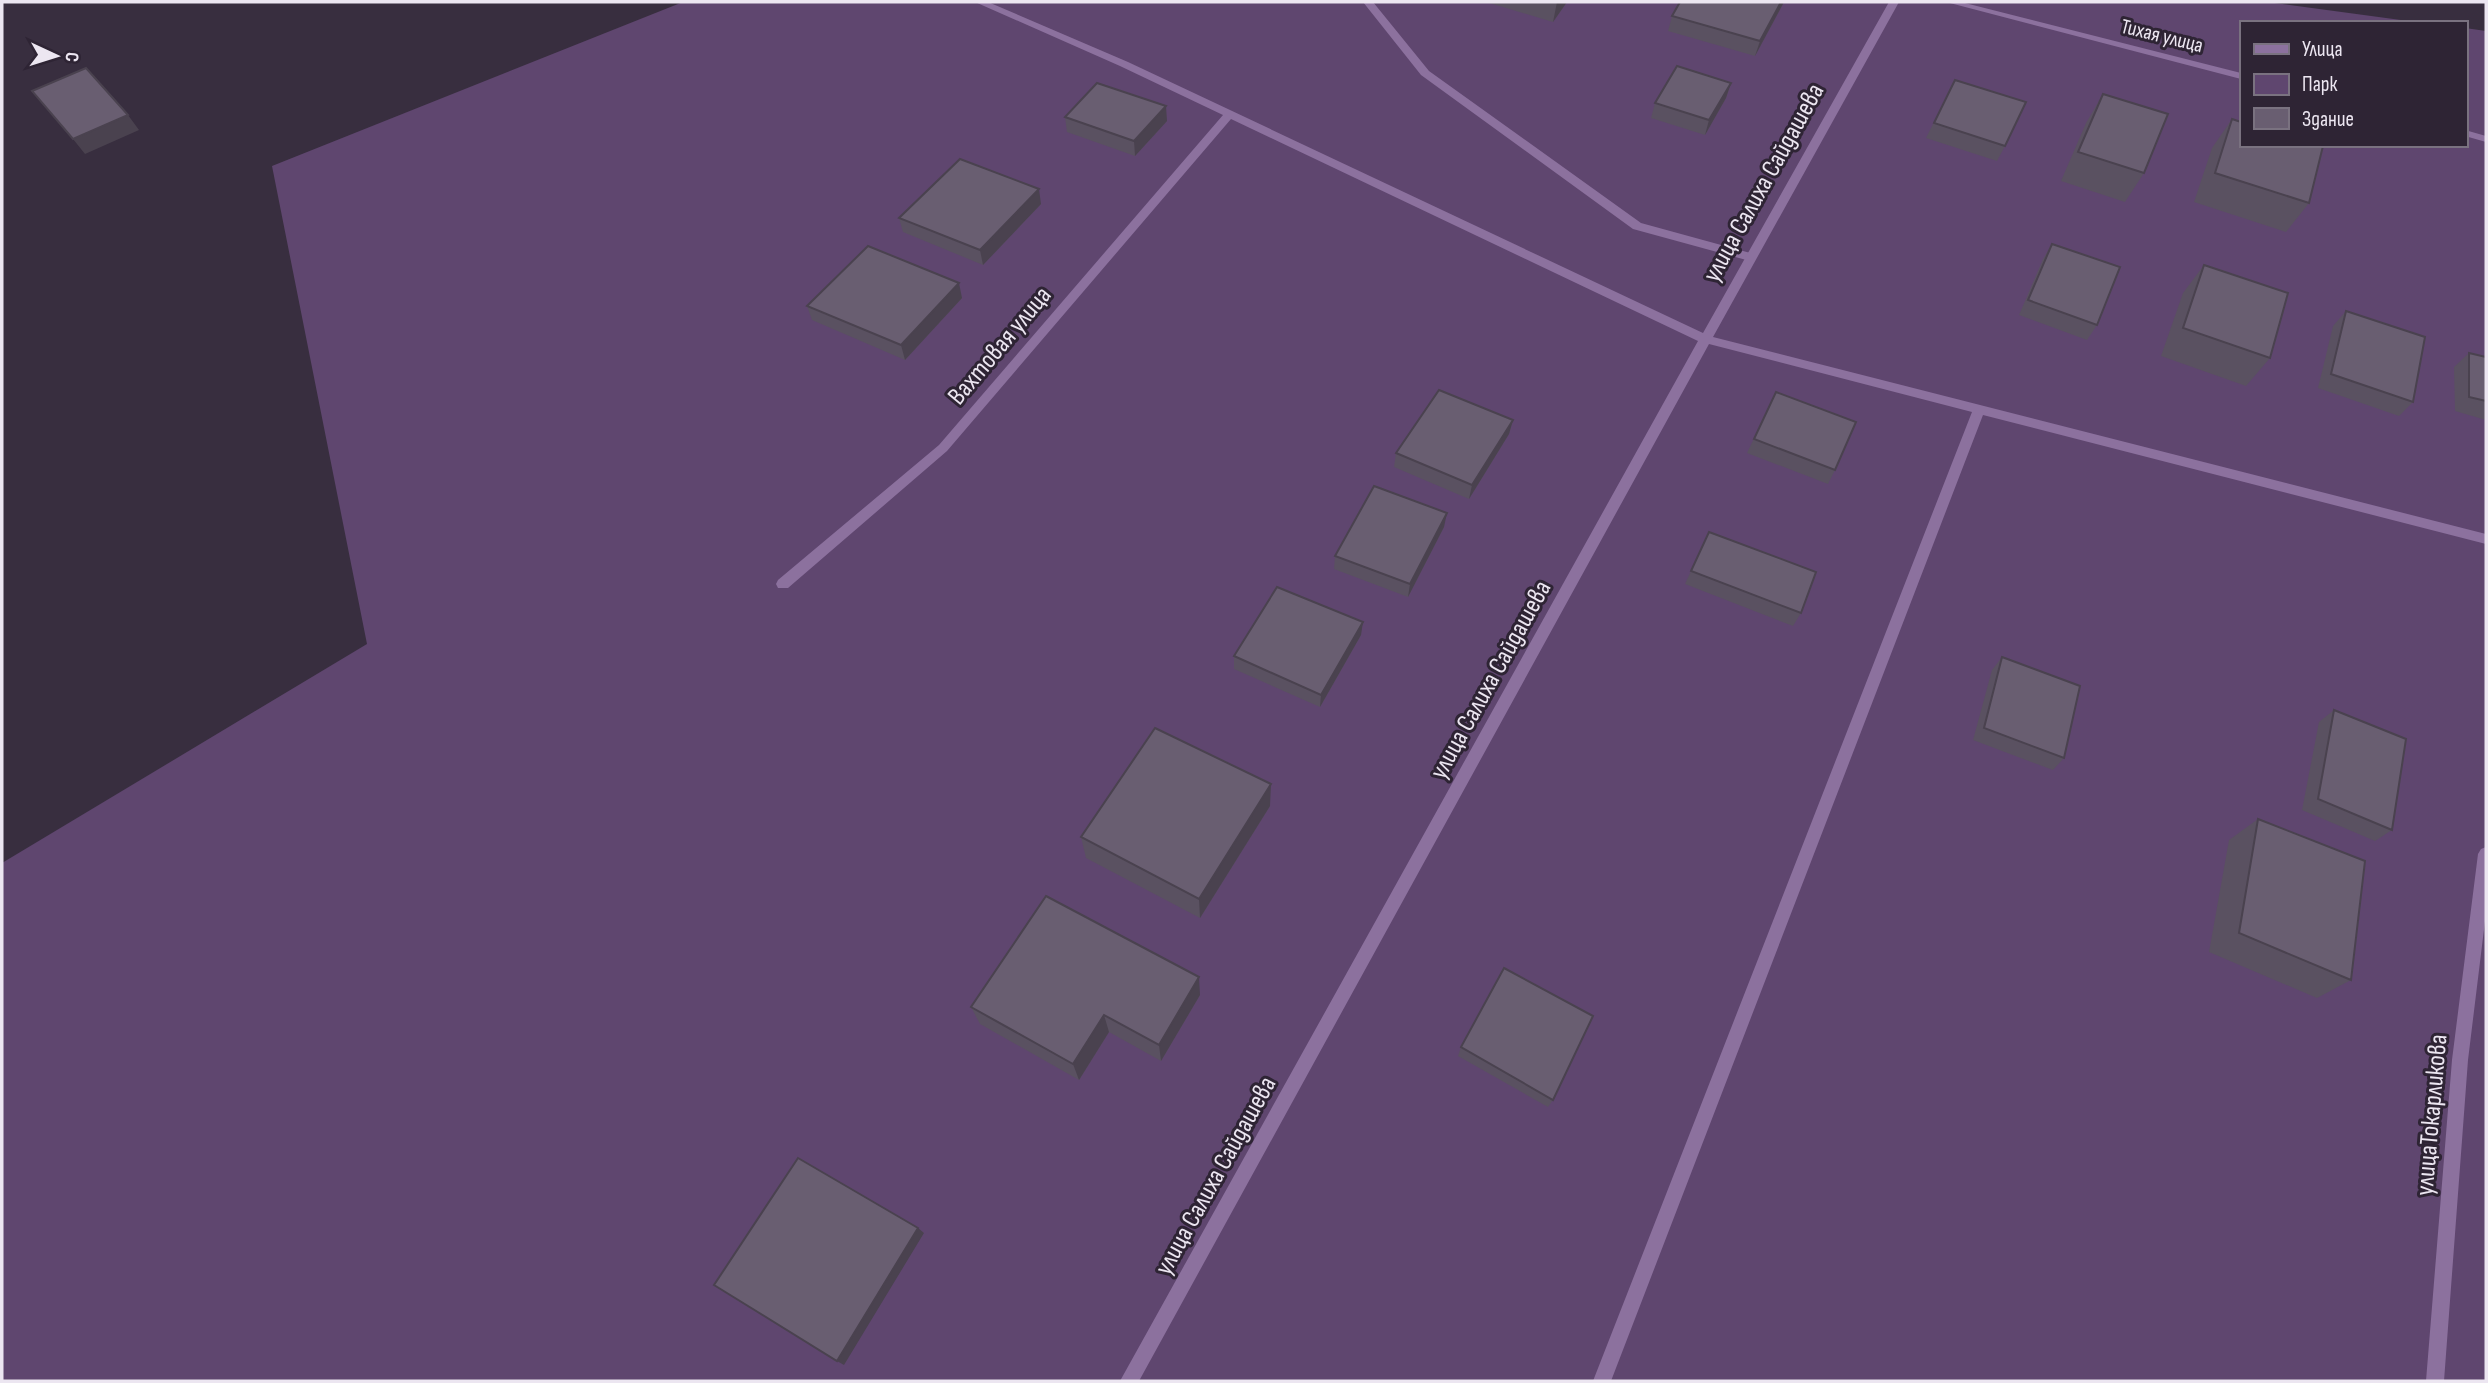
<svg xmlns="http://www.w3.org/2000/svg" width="2488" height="1383" font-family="'Sofia Sans Condensed',sans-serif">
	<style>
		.green { fill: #5f466f }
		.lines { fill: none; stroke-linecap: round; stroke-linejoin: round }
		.lane { fill: #8c719e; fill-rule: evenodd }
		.street { fill: #8c719e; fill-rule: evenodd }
		.wall { fill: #5a5161 }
		.shaded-wall { fill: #4a424f }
		.building { fill: #695e71; stroke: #4a424f; stroke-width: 2 }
		.labels { text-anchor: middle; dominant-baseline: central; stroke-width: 6; stroke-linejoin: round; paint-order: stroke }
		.far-street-label { font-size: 21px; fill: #ece6f1; stroke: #2e2434 }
		.street-label { font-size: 26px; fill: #ece6f1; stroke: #2e2434 }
	</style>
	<rect width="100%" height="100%" fill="#382e3f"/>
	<path class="green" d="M683 2H2267L2423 23H2241V145H2465V28L2486 31V1381H2V863L367 644 272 166Z"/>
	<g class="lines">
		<path class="lane" d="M1363 2H1373L1429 71 1641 223 1754 254V260L1750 261 1633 229 1421 75Z"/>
		<path class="street" d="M975 2H988L1128 62 1703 333 1889 2H1899L1713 337 2486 534V544L1983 415 1611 1381H1593L1972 412 1709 344 1139 1381H1120L1698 341 1231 119 947 451 788 588H778L776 584 778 580 939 445 1223 115 1120 66Z
			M1946 2H1961L2241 73V79Z
			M2465 130 2486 136V142L2465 136Z
			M2486 847V913L2468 1060 2444 1381H2426L2452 1060 2478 854 2481 849Z"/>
	</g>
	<path class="wall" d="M1486 2H1567L1553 22Z
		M1680 2H1784L1755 56 1668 31 1672 16Z
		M1955 80 2005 146 1997 161 1926 138Z
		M1731 83 1726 98 1705 135 1651 118 1655 103Z
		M2103 94 2144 173 2125 202 2061 181 2086 123Z
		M1065 117 1167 121 1135 156 1067 132Z
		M2232 119 2309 203 2286 232 2194 202 2212 148Z
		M1041 204 983 265 903 232 899 218Z
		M2052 244 2097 325 2087 340 2019 315 2043 259Z
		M2204 265 2270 358 2246 386 2161 356 2183 293Z
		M962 298 905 360 812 320 807 306Z
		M2346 311 2413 402 2399 416 2318 388 2333 326Z
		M2469 353 2486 357V420L2455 411 2454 367Z
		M1776 392 1835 470 1828 484 1747 453Z
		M1513 420 1509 434 1469 499 1394 467 1396 453Z
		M1444 527 1408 597 1334 569 1335 556Z
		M1709 532 1801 613 1793 626 1685 584Z
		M1361 635 1320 707 1234 669V656Z
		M2002 657 2064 758 2053 770 1973 740 1992 670Z
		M2334 710 2392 830 2375 841 2302 810 2319 722Z
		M1270 806 1200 918 1086 858 1081 837Z
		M2258 819 2351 980 2317 998 2209 952 2229 840Z
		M1200 995 1161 1061 1109 1032 1079 1080 980 1024 971 1007Z
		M1461 1047 1553 1100 1548 1107 1458 1056Z"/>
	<path class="shaded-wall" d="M1557 2H1567L1553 22Z
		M1781 2H1784L1755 56 1760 41Z
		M1731 83 1726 98 1705 135 1709 120Z
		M1166 106 1167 121 1135 156 1134 141Z
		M128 115 139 130 85 154 73 139Z
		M1039 189 1041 204 983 265 980 250Z
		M959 283 962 298 905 360 901 345Z
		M1513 420 1509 434 1469 499 1472 485Z
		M1447 513 1444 527 1408 597 1410 584Z
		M1363 622 1361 635 1320 707 1321 695Z
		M1271 784 1270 806 1200 918 1199 899Z
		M1199 977 1200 995 1161 1061 1159 1045Z
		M1104 1015 1109 1032 1079 1080 1073 1064Z
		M918 1228 924 1233 844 1365 837 1361Z"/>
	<path class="building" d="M1680 2H1781L1760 41 1672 16Z
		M1677 66 1731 83 1709 120 1655 103Z
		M86 68 128 115 73 139 32 91Z
		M1955 80 2026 102 2005 146 1934 123Z
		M1097 83 1166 106 1134 141 1065 117Z
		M2103 94 2168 114 2144 173 2078 152Z
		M2232 119 2241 122V145H2320L2323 146 2309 203 2215 173Z
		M960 159 1039 189 980 250 899 218Z
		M2052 244 2120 267 2097 325 2028 300Z
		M868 246 959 283 901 345 807 306Z
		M2204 265 2288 293 2270 358 2183 328Z
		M2346 311 2425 337 2413 402 2331 374Z
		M2469 353 2486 357V401L2469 397Z
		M1439 390 1513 420 1472 485 1396 453Z
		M1776 392 1856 422 1835 470 1754 439Z
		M1374 486 1447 513 1410 584 1335 556Z
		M1709 532 1816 572 1801 613 1691 571Z
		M1277 587 1363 622 1321 695 1234 656Z
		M2002 657 2080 686 2064 758 1984 728Z
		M2334 710 2406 739 2392 830 2318 799Z
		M1155 728 1271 784 1199 899 1081 837Z
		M2258 819 2365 861 2351 980 2239 933Z
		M1046 896 1199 977 1159 1045 1104 1015 1073 1064 971 1007Z
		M1504 968 1593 1016 1553 1100 1461 1047Z
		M798 1158 918 1228 837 1361 714 1285Z"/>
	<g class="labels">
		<g class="far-street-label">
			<text transform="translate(2162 36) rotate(14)">Тихая улица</text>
		</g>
		<g class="street-label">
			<text transform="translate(1764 183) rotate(-61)">улица Салиха Сайдашева</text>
			<text transform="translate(1000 346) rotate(-50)">Вахтовая улица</text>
			<text transform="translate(1491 680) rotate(-61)">улица Салиха Сайдашева</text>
			<text transform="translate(2432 1115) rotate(-85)">улицаТокарликова</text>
			<text transform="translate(1216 1176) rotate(-61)">улица Салиха Сайдашева</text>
		</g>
	</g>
	<rect width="2488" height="1383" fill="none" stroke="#ece6f1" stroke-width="7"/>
	<rect x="2240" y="21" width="228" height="126" fill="#2e2434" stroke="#7a7280" stroke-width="2"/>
	<rect x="2254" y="44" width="35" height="10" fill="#8c719e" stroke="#7a7280" stroke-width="2"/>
	<text x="2302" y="56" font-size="21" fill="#ece6f1">Улица</text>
	<rect x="2254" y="74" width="35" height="21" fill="#5f466f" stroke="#7a7280" stroke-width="2"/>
	<text x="2302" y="91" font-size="21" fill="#ece6f1">Парк</text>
	<rect x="2254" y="108" width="35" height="21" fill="#695e71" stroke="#7a7280" stroke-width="2"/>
	<text x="2302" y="126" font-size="21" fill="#ece6f1">Здание</text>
	<g transform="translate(56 56) rotate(94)" stroke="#2e2434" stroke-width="5" paint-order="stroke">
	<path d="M0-5L12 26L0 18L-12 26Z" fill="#ece6f1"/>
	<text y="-10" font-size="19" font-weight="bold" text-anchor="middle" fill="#ece6f1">С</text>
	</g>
</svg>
